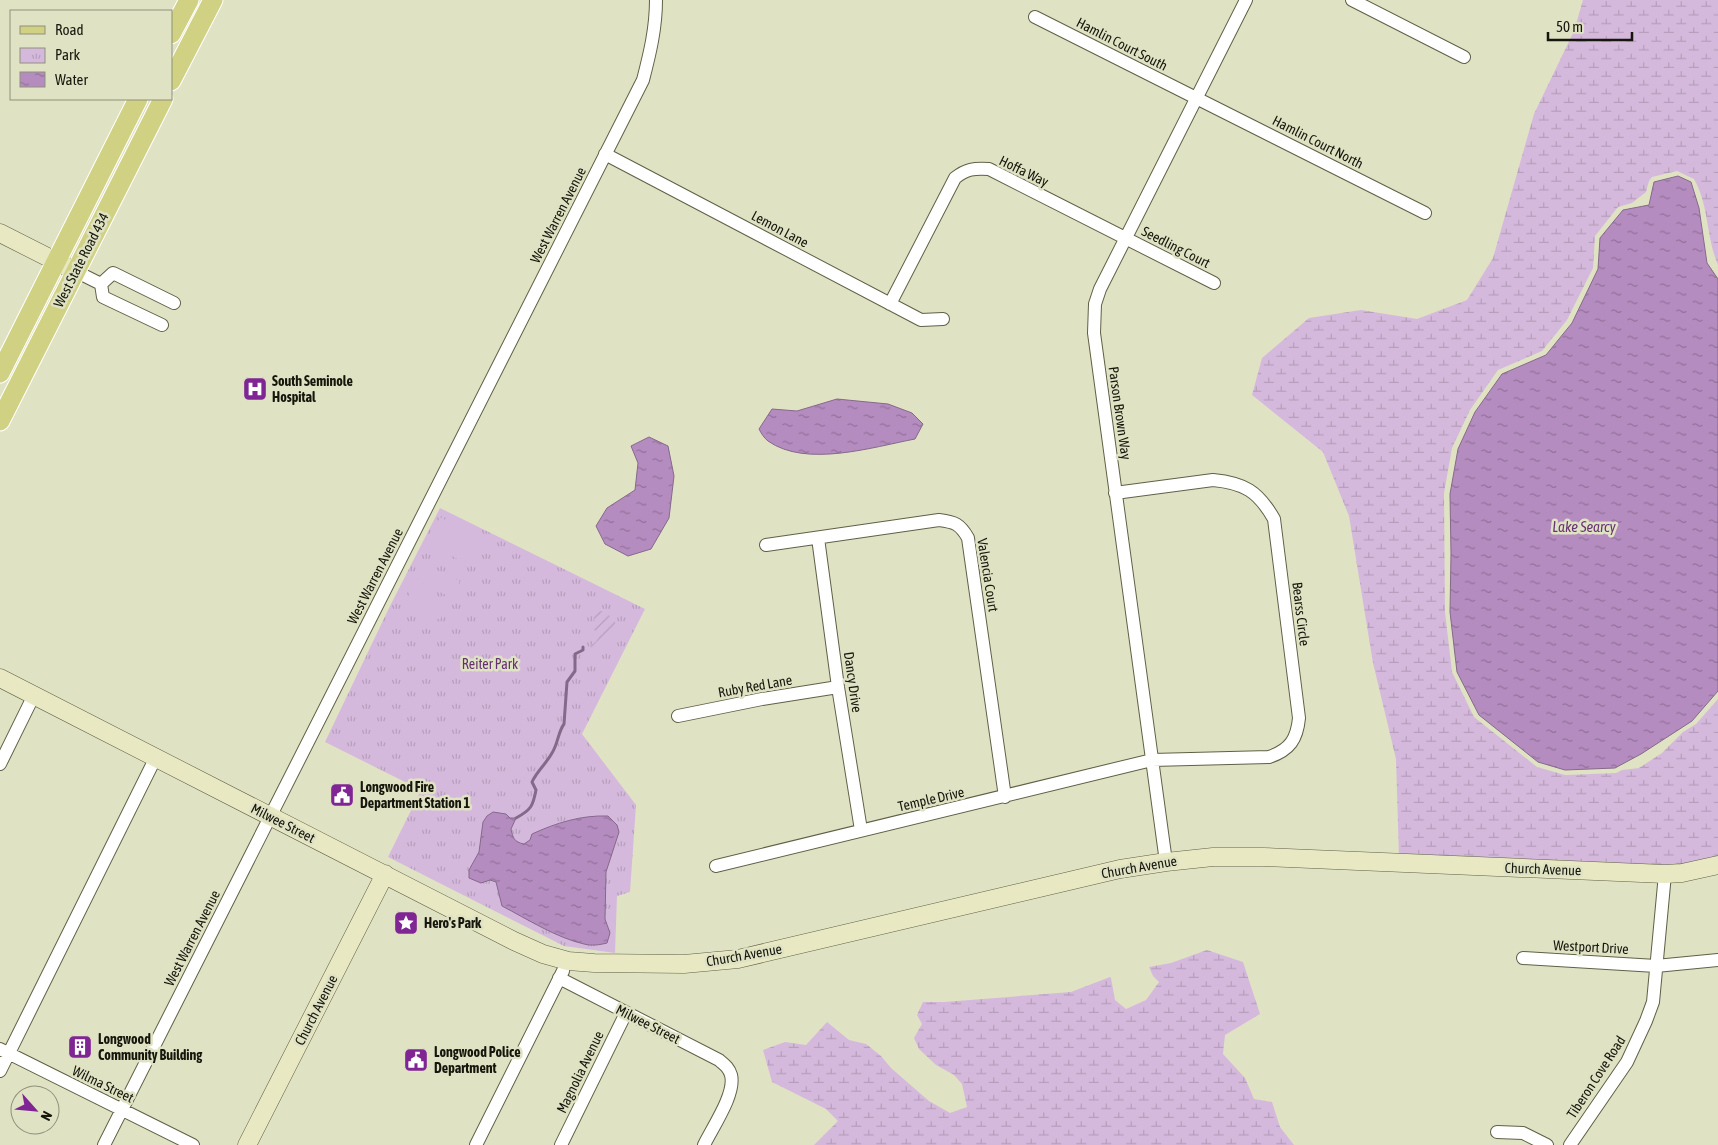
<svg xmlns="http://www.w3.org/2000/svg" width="1718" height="1145" font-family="'Asap Condensed',sans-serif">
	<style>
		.wetland { fill: url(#wetland-marsh) }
		.park { fill: url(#park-tufts) }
		.garden { fill: url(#garden-furrows) }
		.pitch { fill: #d5b9dd }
		.water { fill: url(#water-ripples); stroke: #85698a }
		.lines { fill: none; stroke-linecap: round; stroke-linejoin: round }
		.stream { stroke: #85698a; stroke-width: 3 }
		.street-casing { stroke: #606047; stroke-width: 14 }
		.secondary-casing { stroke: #606047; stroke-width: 19 }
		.primary-casing { stroke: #fff; stroke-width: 21 }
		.street { stroke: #fff; stroke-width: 12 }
		.secondary { stroke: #e8e8c2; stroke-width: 18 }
		.primary { stroke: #d1d184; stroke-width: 19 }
		.labels { text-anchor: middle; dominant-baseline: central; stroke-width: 5; stroke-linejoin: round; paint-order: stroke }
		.street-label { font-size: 14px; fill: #16160c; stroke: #e0e2c4 }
		.poi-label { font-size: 14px; font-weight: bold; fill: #16160c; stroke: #e0e2c4; text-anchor: start }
		.park-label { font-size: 14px; fill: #643071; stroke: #e0e2c4 }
		.water-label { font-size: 15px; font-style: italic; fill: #673375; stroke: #e0e2c4 }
	</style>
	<defs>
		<pattern id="wetland-marsh" width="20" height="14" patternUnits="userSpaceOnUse" patternTransform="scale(1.25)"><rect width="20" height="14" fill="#d5b9dd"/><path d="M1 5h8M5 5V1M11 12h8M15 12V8" fill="none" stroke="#b69ebc"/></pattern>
		<pattern id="park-tufts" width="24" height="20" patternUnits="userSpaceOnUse" patternTransform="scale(1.25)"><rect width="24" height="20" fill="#d5b9dd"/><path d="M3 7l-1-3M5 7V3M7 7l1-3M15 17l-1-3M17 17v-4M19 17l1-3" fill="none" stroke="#b69ebc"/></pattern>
		<pattern id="garden-furrows" width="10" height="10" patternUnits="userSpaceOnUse" patternTransform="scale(1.25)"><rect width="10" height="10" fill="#d5b9dd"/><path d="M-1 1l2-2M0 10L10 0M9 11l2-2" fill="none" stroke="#b69ebc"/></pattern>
		<pattern id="water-ripples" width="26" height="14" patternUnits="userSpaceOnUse" patternTransform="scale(1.25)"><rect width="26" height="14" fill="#b58cc0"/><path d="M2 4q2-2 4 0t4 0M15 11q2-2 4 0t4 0" fill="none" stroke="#92719a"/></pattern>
	</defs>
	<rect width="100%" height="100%" fill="#e0e2c4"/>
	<path class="wetland" d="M1583 0H1718V265C1706 237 1709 205 1694 179L1677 171 1652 177 1649 181 1646 192 1632 203 1618 207 1595 236 1593 268 1567 320 1542 351 1498 370 1470 410 1452 448 1444 493 1445 612 1452 672 1474 717 1537 767 1565 775 1616 773 1622 770 1639 768 1662 753 1683 732 1696 724 1718 699V858L1680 867 1399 857 1396 759 1373 663 1349 516 1323 452 1252 395 1262 358 1309 318 1361 310 1417 319 1467 300 1493 258 1534 114 1574 31Z
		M1207 950 1243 962 1260 1014 1225 1035 1223 1054 1245 1078 1254 1099 1272 1102 1280 1127 1294 1145H814L838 1121 826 1109 772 1082 763 1050 785 1042 806 1045 827 1022 849 1040 866 1044 881 1056 891 1068 929 1101 950 1113 967 1107 962 1084 954 1075 936 1065 919 1049 914 1038 922 1024 917 1015 923 1002H944L1071 992 1110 977 1111 978 1115 1000 1126 1009 1146 1000 1159 982 1153 976 1149 967 1171 963Z"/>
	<path class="park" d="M440 508 645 609 582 734 636 805 630 892 617 896 615 953 564 946 388 857 421 790 325 742 389 608Z"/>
	<path class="garden" d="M603 611C630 628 611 640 591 648L590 645 595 643 599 637 597 632 593 629 595 623 592 612Z"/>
	<path class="pitch" d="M440 517 486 541 473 567 427 543Z
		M424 564 460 581 452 598 416 580Z
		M413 586 448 604 440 620 405 603Z"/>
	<path class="water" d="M1678 176 1691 182 1699 208 1707 263 1718 279V691L1692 721 1641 754 1615 768 1565 770 1538 762 1479 715 1457 672 1450 612 1451 554 1450 494 1458 449 1475 412 1502 374 1546 355 1572 323 1598 269 1600 238 1623 210 1649 205 1654 182Z
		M837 399 888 404 912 413 923 424 915 439C873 447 806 468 768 441 764 438 761 433 759 429L772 409 797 411Z
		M649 437 668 446 674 476 669 518 651 549 628 556 605 544 596 526 607 508 635 490 638 463 631 446Z
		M493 812 506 814 510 818H516L511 829C513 838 514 842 524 844L530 840 532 834C556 823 581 815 608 816L617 825 619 832 606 872 605 919 610 933 607 943C599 945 592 946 584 944 557 938 527 919 502 906L496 882 490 880 481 883 469 878V870L479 852 483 822 487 816Z"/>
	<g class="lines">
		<path class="stream" d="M516 818C531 810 533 806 536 790L532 782C537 771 546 764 552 753 558 744 558 732 564 724L567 682 575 671V654L583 650V647"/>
		<defs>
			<path id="street" d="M1352 0 1464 57
				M1035 17 1425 213
				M605 154 921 320 943 319
				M75 271 101 284
				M101 284 113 273 174 303
				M101 284 103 297 162 325
				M890 304 955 178C966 169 974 168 989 169L1214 283
				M818 538 838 687 861 830
				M766 545 939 520C955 522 960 524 968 538L1005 797
				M678 716 762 699 838 687
				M0 764 34 695
				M1166 862 1094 333 1095 304 1100 289 1246 0
				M716 866 1152 760 1269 757C1290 750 1297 739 1299 718L1274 519C1258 491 1244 483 1213 480L1115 493
				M1523 958 1656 966 1718 960
				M559 978 719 1060C725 1065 729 1068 731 1075 736 1094 712 1128 704 1145
				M0 1049 193 1145
				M0 1071 155 759
				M1497 1132 1523 1133 1547 1145
				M104 1145 643 80C650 53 656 28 656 0
				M476 1145 563 971
				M561 1145 626 1013
				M1570 1145 1627 1062 1646 1021 1653 1002 1665 874"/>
			<path id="secondary" d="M0 233 75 271
				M0 678 514 941 543 954 568 961 594 963 684 964 738 959 1120 869 1166 862 1213 857H1263L1665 874 1682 873 1718 865
				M247 1145 385 874"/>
			<path id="primary" d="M171 34 189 0
				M171 81 213 0
				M0 373 138 99
				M0 421 163 99"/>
		</defs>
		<use href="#street" class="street-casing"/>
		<use href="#secondary" class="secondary-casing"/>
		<use href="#primary" class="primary-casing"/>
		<use href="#street" class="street"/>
		<use href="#secondary" class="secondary"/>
		<use href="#primary" class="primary"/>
	</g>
	<defs>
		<symbol id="hospital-square" viewBox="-11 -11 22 22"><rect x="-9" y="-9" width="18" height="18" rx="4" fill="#7f2694" stroke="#e0e2c4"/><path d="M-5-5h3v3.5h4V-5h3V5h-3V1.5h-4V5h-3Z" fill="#fff"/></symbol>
		<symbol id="civic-square" viewBox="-11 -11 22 22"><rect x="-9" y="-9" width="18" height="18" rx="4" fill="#7f2694" stroke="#e0e2c4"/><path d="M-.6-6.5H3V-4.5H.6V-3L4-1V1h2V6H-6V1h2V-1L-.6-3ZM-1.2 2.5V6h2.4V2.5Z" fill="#fff"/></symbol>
		<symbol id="sight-square" viewBox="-11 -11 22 22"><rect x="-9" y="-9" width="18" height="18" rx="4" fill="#7f2694" stroke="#e0e2c4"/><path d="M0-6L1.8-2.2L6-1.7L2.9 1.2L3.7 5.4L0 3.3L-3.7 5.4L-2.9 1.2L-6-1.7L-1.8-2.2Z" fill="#fff"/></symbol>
		<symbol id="building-square" viewBox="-11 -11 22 22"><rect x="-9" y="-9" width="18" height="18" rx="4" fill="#7f2694" stroke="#e0e2c4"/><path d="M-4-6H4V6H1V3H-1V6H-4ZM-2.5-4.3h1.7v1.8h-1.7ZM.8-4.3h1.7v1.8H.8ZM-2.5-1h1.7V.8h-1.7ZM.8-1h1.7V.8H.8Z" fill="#fff"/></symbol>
	</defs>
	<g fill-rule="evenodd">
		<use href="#hospital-square" x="241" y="375" width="28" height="28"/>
		<use href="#civic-square" x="328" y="781" width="28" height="28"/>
		<use href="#sight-square" x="392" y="909" width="28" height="28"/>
		<use href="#building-square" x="66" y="1033" width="28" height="28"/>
		<use href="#civic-square" x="402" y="1046" width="28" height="28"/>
	</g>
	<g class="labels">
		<g class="street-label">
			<text transform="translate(1122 44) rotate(27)">Hamlin Court South</text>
			<text transform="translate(1318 142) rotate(27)">Hamlin Court North</text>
			<text transform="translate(1024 171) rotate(26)">Hoffa Way</text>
			<text transform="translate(558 215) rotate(-63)">West Warren Avenue</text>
			<text transform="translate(780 229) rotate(28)">Lemon Lane</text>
			<text transform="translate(1176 247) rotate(27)">Seedling Court</text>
			<text transform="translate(81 260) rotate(-63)">West State Road 434</text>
			<text transform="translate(1120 413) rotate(82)">Parson Brown Way</text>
			<text transform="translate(988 575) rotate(81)">Valencia Court</text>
			<text transform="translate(375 576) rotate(-63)">West Warren Avenue</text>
			<text transform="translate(1301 614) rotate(83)">Bearss Circle</text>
			<text transform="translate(853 682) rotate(82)">Dancy Drive</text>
			<text transform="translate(755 686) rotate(-10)">Ruby Red Lane</text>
			<text transform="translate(931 799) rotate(-13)">Temple Drive</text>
			<text transform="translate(283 823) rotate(27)">Milwee Street</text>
			<text transform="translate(1139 867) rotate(-10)">Church Avenue</text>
			<text transform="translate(1543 869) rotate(2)">Church Avenue</text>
			<text transform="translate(192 938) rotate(-63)">West Warren Avenue</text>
			<text transform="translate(1591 947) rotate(3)">Westport Drive</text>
			<text transform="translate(744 955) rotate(-10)">Church Avenue</text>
			<text transform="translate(316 1010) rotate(-63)">Church Avenue</text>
			<text transform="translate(648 1024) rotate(27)">Milwee Street</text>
			<text transform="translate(580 1072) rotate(-64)">Magnolia Avenue</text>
			<text transform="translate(1596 1077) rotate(-57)">Tiberon Cove Road</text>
			<text transform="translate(103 1084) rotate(26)">Wilma Street</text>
		</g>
		<g class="poi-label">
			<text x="272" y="381">South Seminole<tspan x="272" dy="16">Hospital</tspan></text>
			<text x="360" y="787">Longwood Fire<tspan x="360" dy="16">Department Station 1</tspan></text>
			<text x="424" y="923">Hero's Park</text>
			<text x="98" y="1039">Longwood<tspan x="98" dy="16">Community Building</tspan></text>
			<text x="434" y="1052">Longwood Police<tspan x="434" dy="16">Department</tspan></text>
		</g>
		<g class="park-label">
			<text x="490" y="664">Reiter Park</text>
		</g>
		<g class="water-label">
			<text x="1584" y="526">Lake Searcy</text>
		</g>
	</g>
	<rect x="10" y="10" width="162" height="90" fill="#e0e2c4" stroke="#8f907a"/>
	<rect x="20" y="26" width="25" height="8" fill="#d1d184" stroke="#8f907a"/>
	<text x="55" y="35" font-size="15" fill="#16160c">Road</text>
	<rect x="20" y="48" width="25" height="15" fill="url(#park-tufts)" stroke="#8f907a"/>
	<text x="55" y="60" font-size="15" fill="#16160c">Park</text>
	<rect x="20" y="72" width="25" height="15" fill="url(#water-ripples)" stroke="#8f907a"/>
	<text x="55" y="85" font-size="15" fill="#16160c">Water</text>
	<g transform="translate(35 1110) rotate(117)"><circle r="24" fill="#e0e2c4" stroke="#8f907a"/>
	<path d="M0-4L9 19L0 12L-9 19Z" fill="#7f2694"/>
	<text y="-8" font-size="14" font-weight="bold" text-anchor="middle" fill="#16160c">N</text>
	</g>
	<path d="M1548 32v8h84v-8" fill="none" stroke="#16160c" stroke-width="2.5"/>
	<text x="1556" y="32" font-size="15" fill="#16160c" stroke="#e0e2c4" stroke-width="4" paint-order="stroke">50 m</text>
</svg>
